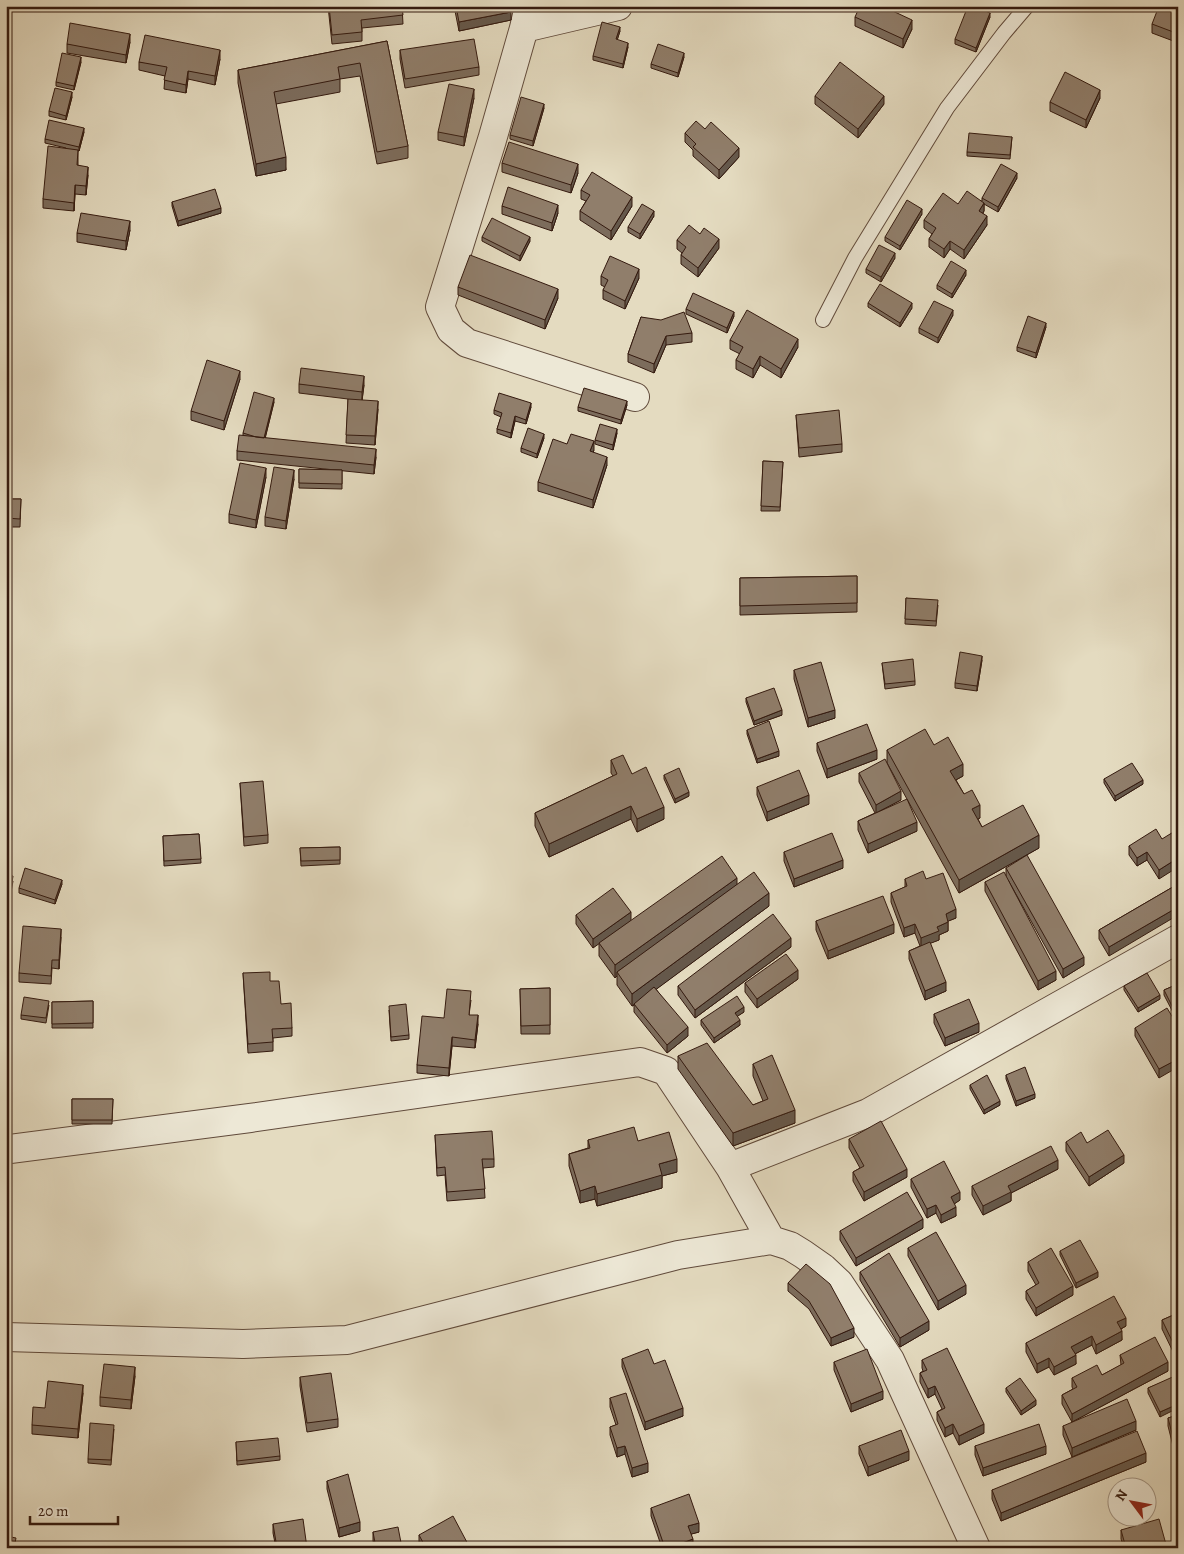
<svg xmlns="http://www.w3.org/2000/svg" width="1184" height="1554" font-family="Alegreya,serif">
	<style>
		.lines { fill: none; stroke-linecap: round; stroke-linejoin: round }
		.lane-casing { stroke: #604a3b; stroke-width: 16 }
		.street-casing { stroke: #604a3b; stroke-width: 30 }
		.lane { stroke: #ede8d6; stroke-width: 14 }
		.street { stroke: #ede8d6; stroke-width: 28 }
		.wall { fill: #7c6c5c; stroke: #341a0f }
		.shaded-wall { fill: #65584b; stroke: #341a0f }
		.building { fill: #907e6b; stroke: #341a0f }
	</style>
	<rect width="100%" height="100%" fill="#e4dbc0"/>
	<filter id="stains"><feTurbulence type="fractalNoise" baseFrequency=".004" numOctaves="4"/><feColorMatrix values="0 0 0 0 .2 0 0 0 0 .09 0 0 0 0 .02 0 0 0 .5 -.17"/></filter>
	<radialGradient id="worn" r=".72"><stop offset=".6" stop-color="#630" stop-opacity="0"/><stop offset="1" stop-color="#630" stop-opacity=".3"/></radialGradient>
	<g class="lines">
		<defs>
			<path id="lane" d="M823 320 855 258 947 108 1004 33 1027 6"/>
			<path id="street" d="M529 6 524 28 492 140 440 307 451 330 467 343 635 397
				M524 28 618 6
				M10 1149 250 1118 640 1062 666 1071 730 1167 771 1240
				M730 1167 868 1113 1178 939
				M6 1337 243 1344 347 1340 678 1255 771 1240 790 1246 803 1254 823 1268 839 1283 890 1360 976 1548"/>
		</defs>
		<use href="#lane" class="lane-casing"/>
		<use href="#street" class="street-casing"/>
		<use href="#lane" class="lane"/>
		<use href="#street" class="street"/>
	</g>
	<path class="wall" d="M328 6H402L403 24 362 28V41L332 44Z
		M454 6H510L511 20 459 31Z
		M888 6H916V9L891 10 912 29 903 48 855 26V17L888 9Z
		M1178 6 1176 42 1152 33V24Z
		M990 17 976 52 955 44V39Z
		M620 31 617 40 628 47 623 68 593 60V56Z
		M387 41 408 146V158L377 164 360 76 340 79V92L276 104 286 170 256 176 238 83V70Z
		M130 42 126 63 67 53V44Z
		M400 50 479 67V75L405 88 400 59Z
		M684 57 678 77 651 68V64Z
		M220 59 215 85 188 79 186 93 164 89 165 76 139 70V62Z
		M81 62 74 90 56 86V82Z
		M815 96 884 104 858 138 815 104Z
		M72 97 66 120 49 116V111Z
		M474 98 464 146 438 140V132Z
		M1100 98 1086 128 1050 111V102Z
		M6 104 11 113 10 134H6Z
		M544 108 533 146 510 139V135Z
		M84 132 79 151H78V165L88 175 86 195 75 194 74 211 43 208V199L66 148 45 143V139Z
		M685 133 739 157 719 179 693 156V150L685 142Z
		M1012 137 1010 159 967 156V152Z
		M502 163 578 173 571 193 502 172Z
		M1017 178 998 212 984 204V211L983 213 987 225 964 259 950 249 944 258 929 247V239L932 234 924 228V220L958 204 982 201V198Z
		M581 190 632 206 611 240 580 220V211L586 201 581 199Z
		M172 202 221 213 178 226 172 206Z
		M502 206 558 213 552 231 502 214Z
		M922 214 900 250 885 241V237Z
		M654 216 640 239 628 232V227Z
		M130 230 126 250 77 242V233Z
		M482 237 530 241 520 261 482 241Z
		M677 240 719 248 698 277 681 264V255L682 253 677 249Z
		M895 258 881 282 866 273V269Z
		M966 275 952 298 937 289V285Z
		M601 276 639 278 625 309 603 299V290L605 287 601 285Z
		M458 287 558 298 545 329 458 295Z
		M868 303 912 308 900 327 868 307Z
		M686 309 734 316 727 333 686 314Z
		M953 315 938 343 919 333V328Z
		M641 317 692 333V342L666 345 654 373 628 362V354Z
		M1046 327 1036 358 1017 351V347Z
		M730 340 798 347 781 378 760 365 753 378 736 369V360L740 354 730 349Z
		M240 379 224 430 191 420V411Z
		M299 384 364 385 362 400 378 409 375 445 346 443 348 399 299 393Z
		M274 402 265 438 376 457 374 474 237 460V451L243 436V433Z
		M627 405 621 424 578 411V407Z
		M531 407 526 424 515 421 511 438 497 433V429L501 417 494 414V410Z
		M796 415 842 444V452L799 457Z
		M617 433 613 450 595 444V440Z
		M544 438 537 458 521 452V448Z
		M567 444 594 450 593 452 607 465 593 508 538 491V482Z
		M763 461 783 462 780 511H761Z
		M299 469 342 470V489L299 488Z
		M266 477 256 528 229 523V514Z
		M294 479 286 529 265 526V517Z
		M6 499H21L20 527H6Z
		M857 576V612L740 615V578Z
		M906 598 938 605 936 626 905 624Z
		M982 660 977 691 955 688V683Z
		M882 663 915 681V685L885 689Z
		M794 670 835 718 808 727 794 679Z
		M746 698 782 715 754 725 746 702Z
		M747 730 779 756 757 763 747 734Z
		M817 743 877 759 827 778 817 751Z
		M934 745 963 776 956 780 964 794 980 818 978 819 982 827 1039 848 959 893 887 763V750Z
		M611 760 632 774 664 819 637 832 631 819 549 857 535 826V813L613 776 611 773Z
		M859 773 901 800 880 811 917 831 868 853 858 830V821L875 813 859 782Z
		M664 775 689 796 675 803 664 779Z
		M1104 779 1143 784 1115 801 1104 783Z
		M240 783 268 835V843L244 846Z
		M757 787 809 804 767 821 757 795Z
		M199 834 201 863 164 866 163 836Z
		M1162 839 1159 879 1147 860 1137 866 1129 855V846Z
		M340 847V864L301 866 300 848Z
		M784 852 843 868 794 887 784 861Z
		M1006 868 1084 965 1063 978 1008 880 1056 980 1038 990 985 891V882L1006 876Z
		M6 875 13 881 10 898H6Z
		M905 879H926L956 918 948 921V931L939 935V940L930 943 946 991 925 1000 909 959V951L920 946 915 933 904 937 891 902V893L905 887Z
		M62 884 55 904 19 893V888Z
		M737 884 769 906 656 989 688 1036 667 1053 634 1012V1005L632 1006 617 985V976L615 978 599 956V943Z
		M1178 884 1109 956 1099 939V930Z
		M631 912 593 948 576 924V915Z
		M816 921 894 933 828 959 816 930Z
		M6 926 11 935 9 964H6Z
		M61 937 59 969 52 968 51 984 19 982V973Z
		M791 947 695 1018 678 995V986Z
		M1178 956V968L1176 966V957Z
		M243 973 270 981 292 1028V1036L273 1038V1051L248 1053Z
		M798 979 757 1008 745 992V983Z
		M1178 984V1022L1164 995V990Z
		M1124 986 1160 999 1138 1012 1124 990Z
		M550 988V1034H521L520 989Z
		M6 996H9L7 1049H6Z
		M471 1000 469 1015 478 1024 475 1048 452 1046 449 1076 417 1073V1065L444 1018Z
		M93 1001V1028H52V1002Z
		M49 1005 46 1023 21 1019V1015Z
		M389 1010 409 1035V1039L391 1041Z
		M744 1012 737 1016 740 1025 714 1043 701 1025V1020Z
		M934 1014 979 1032 945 1046 934 1023Z
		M1178 1026 1159 1078 1135 1036V1028Z
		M678 1056 753 1105 763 1101 753 1076V1064L795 1123 733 1146 678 1069Z
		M1006 1075 1035 1098 1016 1106 1006 1079Z
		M970 1085 1000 1105 984 1114 970 1089Z
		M72 1099H113L112 1124H72Z
		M435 1135 494 1159V1167L483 1168 485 1198 447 1201 445 1175 437 1176Z
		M849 1139 907 1177 864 1201 853 1181V1172L860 1168 849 1148Z
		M588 1140 638 1141 677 1172 662 1176V1188L597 1206 595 1199 580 1203 569 1166V1154L588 1148Z
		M1066 1142 1087 1143 1124 1163 1089 1186 1066 1151Z
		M1058 1169 1011 1193V1201L983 1215 972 1195V1186Z
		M911 1179 960 1200 954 1204 956 1216 941 1223 936 1213 927 1218 911 1187Z
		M923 1228 856 1266 840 1240V1231Z
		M908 1248 966 1294 938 1310 908 1256Z
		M1060 1251 1098 1277 1076 1288 1060 1255Z
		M1028 1262 1073 1295 1036 1316 1026 1299V1291L1036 1285 1028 1271Z
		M860 1272 929 1330 900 1347 860 1280Z
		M788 1283 854 1337 831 1346 809 1309 788 1291Z
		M1178 1313V1362L1162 1329V1320Z
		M1126 1326 1121 1329 1122 1340 1096 1354 1092 1345 1075 1354 1076 1364 1054 1375 1049 1367 1037 1373 1026 1352V1343Z
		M1120 1355 1168 1371 1072 1422 1062 1404V1395L1073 1389 1072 1387V1378L1102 1375 1121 1365Z
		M622 1359 654 1364 683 1416 645 1430 622 1367Z
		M922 1360 984 1433 959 1445 953 1433 945 1437 937 1420V1412L942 1409 935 1394 928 1398 920 1382V1373L923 1371 922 1368Z
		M834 1362 883 1399 851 1412 834 1370Z
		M135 1376 131 1409 100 1406V1397Z
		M1178 1376 1160 1417 1148 1393V1388Z
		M300 1377 338 1419V1427L307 1432 300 1386Z
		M1006 1388 1036 1405 1021 1415 1006 1392Z
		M83 1393 78 1438 32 1434V1425L45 1408Z
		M610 1398 648 1472 632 1477 625 1454 617 1457 610 1435V1427L616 1425 610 1407Z
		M1178 1415V1457L1176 1458 1168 1426V1418Z
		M1063 1426 1136 1430 1072 1457 1063 1435Z
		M114 1429 111 1465 88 1463V1459Z
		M236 1442 280 1456V1460L237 1465Z
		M859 1446 909 1460 868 1476 859 1454Z
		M975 1446 1046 1454 983 1476 975 1455Z
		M1146 1462 1001 1521 992 1499V1490Z
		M327 1481 360 1531 339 1537 327 1489Z
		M651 1508 699 1532 691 1534 693 1548H662L651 1516Z
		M273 1524 307 1548H276L273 1533Z
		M1121 1530 1167 1548H1124L1121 1539Z
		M373 1532 402 1548H375L373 1541Z
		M419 1535 470 1548H421L419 1544Z"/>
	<path class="shaded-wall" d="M511 12V20L459 31V22Z
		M990 13V17L976 52V48Z
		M912 20V29L903 48V39Z
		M620 27V31L616 44V39Z
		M1178 29V38L1176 42V33Z
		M130 34V42L126 63V55Z
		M628 43V47L623 68V64Z
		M220 50V59L215 85V76Z
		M684 53V57L678 77V73Z
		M81 57V62L74 90V86Z
		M188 71V79L186 93V85Z
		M474 89V98L464 146V137Z
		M1100 90V98L1086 128V120Z
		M72 92V97L66 120V116Z
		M884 96V104L858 138V129Z
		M544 104V108L533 146V141Z
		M84 128V132L79 151V147Z
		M739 148V157L719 179V170Z
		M286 157V170L256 176V164Z
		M578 164V173L571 193V185Z
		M88 167V175L86 195V186Z
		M1017 173V178L998 212V207Z
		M75 185V194L74 211V203Z
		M632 197V206L611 240V231Z
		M984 203V211L979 219V211Z
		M558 205V213L552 231V223Z
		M221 208V213L178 226V221Z
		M922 209V214L900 250V246Z
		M654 211V216L640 239V234Z
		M987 216V225L964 259V250Z
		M130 221V230L126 250V241Z
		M530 237V241L520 261V256Z
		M719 239V248L698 277V268Z
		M950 241V249L944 258V249Z
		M895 253V258L881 282V277Z
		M639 269V278L625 309V301Z
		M966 270V275L952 298V294Z
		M558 289V298L545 329V320Z
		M912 303V308L900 327V323Z
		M953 310V315L938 343V338Z
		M734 312V316L727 333V328Z
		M1046 323V327L1036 358V353Z
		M666 336V345L654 373V364Z
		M798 339V347L781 378V369Z
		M760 356V365L753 378V369Z
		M240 371V379L224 430V421Z
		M364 376V385L362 401V392Z
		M274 398V402L264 443V439Z
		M378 401V409L375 445V436Z
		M627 401V405L621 424V420Z
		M531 403V407L526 424V420Z
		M515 416V421L511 438V433Z
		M617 429V433L613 450V445Z
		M544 434V438L537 458V454Z
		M594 441V450L590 460V451Z
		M376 449V457L374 474V465Z
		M607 457V465L593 508V500Z
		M266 468V477L256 528V520Z
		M294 470V479L286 529V521Z
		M982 656V660L977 691V686Z
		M782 710V715L754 725V721Z
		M835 710V718L808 727V718Z
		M877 750V759L827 778V769Z
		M779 751V756L757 763V759Z
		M963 764V776L950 783V771Z
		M1143 780V784L1115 801V796Z
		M901 791V800L876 813V805Z
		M689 792V796L675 803V799Z
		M809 795V804L767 821V812Z
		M980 805V818L972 822V809Z
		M631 806V819L549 857V844Z
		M664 807V819L637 832V819Z
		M917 822V831L868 853V844Z
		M1039 835V848L959 893V880Z
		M1147 852V860L1137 866V858Z
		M1178 858V867L1159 879V870Z
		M843 860V868L794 887V879Z
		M737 878V890L617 972V976L615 978V965Z
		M62 880V884L55 904V900Z
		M769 893V906L635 1005 634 1004V1005L632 1006V994Z
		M1178 907V915L1109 956V947Z
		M956 909V918L946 922V914Z
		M631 912V921L593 948V939Z
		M948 922V931L939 935V940L921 947V938L937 927Z
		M894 924V933L828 959V951Z
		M915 924V933L904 937V928Z
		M11 926V935L9 964V955Z
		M61 929V937L59 969V960Z
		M791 938V947L695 1018V1010Z
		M1084 957V965L1063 978V969Z
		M798 970V979L757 1008V999Z
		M1056 971V980L1038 990V981Z
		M946 982V991L925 1000V991Z
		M1160 995V999L1138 1012V1008Z
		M744 1007V1012L735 1018V1013Z
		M478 1015V1024L475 1048V1040Z
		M740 1020V1025L714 1043V1038Z
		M979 1023V1032L945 1046V1038Z
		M688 1027V1036L667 1053V1045Z
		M452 1037V1046L449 1076V1068Z
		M1178 1059V1067L1159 1078V1069Z
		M1035 1094V1098L1016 1106V1101Z
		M1000 1101V1105L984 1114V1110Z
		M795 1110V1123L733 1146V1133Z
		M1124 1155V1163L1089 1186V1177Z
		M677 1159V1172L662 1176V1188L597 1206V1194L659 1164Z
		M1058 1160V1169L1011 1193V1201L983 1215V1206L1008 1186Z
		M907 1169V1177L864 1201V1192Z
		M595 1186V1199L580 1203V1191Z
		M960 1192V1200L951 1206V1197Z
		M936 1205V1213L927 1218V1209Z
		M956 1207V1216L941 1223V1215Z
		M923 1219V1228L856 1266V1258Z
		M1098 1272V1277L1076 1288V1283Z
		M966 1285V1294L938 1310V1301Z
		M1073 1286V1295L1036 1316V1308Z
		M1126 1318V1326L1117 1331V1322Z
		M929 1321V1330L900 1347V1338Z
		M854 1328V1337L831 1346V1338Z
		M1122 1331V1340L1096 1354V1345Z
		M1092 1336V1345L1071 1356V1347Z
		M1076 1355V1364L1054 1375V1367Z
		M1049 1358V1367L1037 1373V1364Z
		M1168 1362V1371L1072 1422V1414Z
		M135 1367V1376L131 1409V1400Z
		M83 1385V1393L78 1438V1429Z
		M935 1386V1394L928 1398V1389Z
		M883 1391V1399L851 1412V1404Z
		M1036 1400V1405L1021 1415V1411Z
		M1178 1404V1408L1160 1417V1412Z
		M683 1408V1416L645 1430V1422Z
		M1136 1421V1430L1072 1457V1448Z
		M953 1424V1433L945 1437V1428Z
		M984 1424V1433L959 1445V1436Z
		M625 1446V1454L617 1457V1448Z
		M1046 1446V1454L983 1476V1468Z
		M1176 1449H1178V1457L1176 1458Z
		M909 1451V1460L868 1476V1467Z
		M1146 1453V1462L1001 1521V1513Z
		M648 1463V1472L632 1477V1468Z
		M360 1522V1531L339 1537V1528Z
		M699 1523V1532L688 1535V1526Z
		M693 1539V1548H669Z"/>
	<path class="building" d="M329 6H402L403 15 361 20 362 32 332 35Z
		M456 6H510L511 12 459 22Z
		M860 6H882L912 20 903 39 855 17Z
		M968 6H974L990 13 976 48 955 39Z
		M1159 6H1178V29L1176 33 1152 24Z
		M602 22 620 27 616 39 628 43 623 64 593 56Z
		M70 23 130 34 126 55 67 44Z
		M145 35 220 50 215 76 188 71 186 85 164 80 167 67 139 62Z
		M474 39 479 67 405 79 400 50Z
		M387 41 408 146 377 152 360 63 338 67 340 79 274 92 286 157 256 164 238 70Z
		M658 44 684 53 678 73 651 64Z
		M62 53 81 57 74 86 56 82Z
		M840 62 884 96 858 129 815 96Z
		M1065 72 1100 90 1086 120 1050 102Z
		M449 84 474 89 464 137 438 132Z
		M55 88 72 92 66 116 49 111Z
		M521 97 544 104 533 141 510 135Z
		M6 104H11L10 125H6Z
		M49 120 84 128 79 147 45 139Z
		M696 121 705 129 711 122 739 148 719 170 693 147 696 144 685 133Z
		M969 133 1012 137 1010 155 967 152Z
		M509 142 578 164 571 185 502 163Z
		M48 146 78 150 77 165 88 167 86 186 75 185 74 203 43 199Z
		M1001 164 1017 173 998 207 982 198Z
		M592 172 632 197 611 231 580 211 590 195 581 190Z
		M508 187 558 205 552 223 502 206Z
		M215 189 221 208 178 221 172 202Z
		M967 191 984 203 979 211 987 216 964 250 950 241 944 249 929 239 936 228 924 220 943 193 958 204Z
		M907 200 922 209 900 246 885 237Z
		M642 204 654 211 640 234 628 227Z
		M81 213 130 221 126 241 77 233Z
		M492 218 530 237 520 256 482 237Z
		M689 225 700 234 704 228 719 239 698 268 681 255 686 247 677 240Z
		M879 245 895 253 881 277 866 269Z
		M470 255 558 289 545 320 458 287Z
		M610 256 639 269 625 301 603 290 608 280 601 276Z
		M951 261 966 270 952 294 937 285Z
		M880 284 912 303 900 323 868 303Z
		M693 293 734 312 727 328 686 309Z
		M934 301 953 310 938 338 919 328Z
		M747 310 798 339 781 369 760 356 753 369 736 360 743 347 730 340Z
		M684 312 692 333 666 336 654 364 628 354 641 317 661 320Z
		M1028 316 1046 323 1036 353 1017 347Z
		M207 360 240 371 224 421 191 411Z
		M301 368 364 376 362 392 299 384Z
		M584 388 627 401 621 420 578 407Z
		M254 392 274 398 264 438 256 437 243 433Z
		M499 393 531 403 526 420 515 416 511 433 497 429 502 413 494 410Z
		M348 399 378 401 375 436 346 435Z
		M839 410 842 444 799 448 796 415Z
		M600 424 617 429 613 445 595 440Z
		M528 428 544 434 537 454 521 448Z
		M571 434 594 441 590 451 607 457 593 500 538 482 553 439 567 444Z
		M239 435 376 449 374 465 237 451Z
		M763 461 783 462 780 507 761 506Z
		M240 463 266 468 256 520 229 514Z
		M274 467 294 470 286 521 265 517Z
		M299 469 342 470V484L299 483Z
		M6 499H21L20 519 6 518Z
		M857 576V603L740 606V578Z
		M906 598 938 600 936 621 905 619Z
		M960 652 982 656 977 686 955 683Z
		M913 659 915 681 885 684 882 663Z
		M821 662 835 710 808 718 794 670Z
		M774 688 782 710 754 721 746 698Z
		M769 721 779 751 757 759 747 730Z
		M867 724 877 750 827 769 817 743Z
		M925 729 934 745 948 737 963 764 950 771 964 794 972 790 980 805 972 809 982 827 1023 805 1039 835 959 880 887 750Z
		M623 755 632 774 646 767 664 807 637 819 631 806 549 844 535 813 617 774 611 760Z
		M885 759 901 791 876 805 859 773Z
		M1132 763 1143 780 1115 796 1104 779Z
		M679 768 689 792 675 799 664 775Z
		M799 770 809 795 767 812 757 787Z
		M263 781 268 835 244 837 240 783Z
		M907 799 917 822 868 844 858 821Z
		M1156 829 1162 839 1175 831 1178 835V858L1159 870 1147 852 1137 858 1129 846Z
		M832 833 843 860 794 879 784 852Z
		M199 834 201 859 164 861 163 836Z
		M340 847V860L301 861 300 848Z
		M1027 855 1084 957 1063 969 1006 868Z
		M722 856 737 878 615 965 599 943Z
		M25 868 62 880 55 900 19 888Z
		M923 871 926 879 943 873 956 909 946 914 948 922 937 927 939 931 921 938 915 924 904 928 891 893 907 886 905 879Z
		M754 872 769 893 632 994 617 972Z
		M1004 872 1056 971 1038 981 985 882Z
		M6 875 13 876 10 894 6 893Z
		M1178 884V907L1109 947 1099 930Z
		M613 888 631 912 593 939 576 915Z
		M883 896 894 924 828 951 816 921Z
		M773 914 791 938 695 1010 678 986Z
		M6 926H11L9 955H6Z
		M23 926 61 929 59 960H52L51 976 19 973Z
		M930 942 946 982 925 991 909 951Z
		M786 954 798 970 757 999 745 983Z
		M270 972V981H279L281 1004 291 1003 292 1028 272 1029 273 1042 248 1044 243 973Z
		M1147 973 1160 995 1138 1008 1124 986Z
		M1178 984V1018L1164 990Z
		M654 987 688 1027 667 1045 634 1004Z
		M550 988V1025L521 1026 520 989Z
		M447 989 471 991 469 1015H478L475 1040 452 1037 449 1068 417 1065 422 1016 444 1018Z
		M6 996H9L7 1040H6Z
		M737 996 744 1007 735 1013 740 1020 714 1038 701 1020Z
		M24 997 49 1001 46 1018 21 1015Z
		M969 999 979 1023 945 1038 934 1014Z
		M93 1001V1023L52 1024V1002Z
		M406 1004 409 1035 391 1037 389 1006Z
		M1167 1008 1178 1026V1059L1159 1069 1135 1028Z
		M707 1043 753 1105 768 1099 753 1064 772 1055 795 1110 733 1133 678 1056Z
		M1025 1067 1035 1094 1016 1101 1006 1075Z
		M987 1075 1000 1101 984 1110 970 1085Z
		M72 1099H113L112 1120H72Z
		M881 1121 907 1169 864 1192 853 1172 864 1166 849 1139Z
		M634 1127 638 1141 669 1132 677 1159 659 1164 662 1175 597 1194 595 1186 580 1191 569 1154 590 1148 588 1140Z
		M1108 1130 1124 1155 1089 1177 1066 1142 1081 1132 1087 1143Z
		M492 1131 494 1159H482L485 1189 447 1192 445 1167 437 1168 435 1135Z
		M1051 1146 1058 1160 1008 1186 1011 1192 983 1206 972 1186Z
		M944 1161 960 1192 951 1197 956 1207 941 1215 936 1205 927 1209 911 1179Z
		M907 1192 923 1219 856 1258 840 1231Z
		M936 1232 966 1285 938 1301 908 1248Z
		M1080 1240 1098 1272 1076 1283 1060 1251Z
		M1051 1248 1073 1286 1036 1308 1026 1291 1039 1283 1028 1262Z
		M889 1253 929 1321 900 1338 860 1272Z
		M806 1264 830 1284 854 1328 831 1338 809 1301 788 1283Z
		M1114 1296 1126 1318 1117 1322 1122 1331 1096 1345 1092 1336 1071 1347 1076 1355 1054 1367 1049 1358 1037 1364 1026 1343Z
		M1178 1313V1353L1162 1320Z
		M1155 1337 1168 1362 1072 1414 1062 1395 1077 1387 1072 1378 1097 1365 1102 1375 1124 1363 1120 1355Z
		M947 1348 984 1424 959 1436 953 1424 945 1428 937 1412 945 1408 935 1386 928 1389 920 1373 927 1370 922 1360Z
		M648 1349 654 1364 665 1360 683 1408 645 1422 622 1359Z
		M867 1349 883 1391 851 1404 834 1362Z
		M104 1364 135 1367 131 1400 100 1397Z
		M331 1373 338 1419 307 1423 300 1377Z
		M1177 1375 1178 1404 1160 1412 1148 1388Z
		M1020 1378 1036 1400 1021 1411 1006 1388Z
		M48 1381 83 1385 78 1429 32 1425 33 1407 45 1408Z
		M626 1393 648 1463 632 1468 625 1446 617 1448 610 1427 618 1424 610 1398Z
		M1127 1399 1136 1421 1072 1448 1063 1426Z
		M1178 1415V1449H1176L1168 1418Z
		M90 1423 114 1425 111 1460 88 1459Z
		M1039 1424 1046 1446 983 1468 975 1446Z
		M901 1430 909 1451 868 1467 859 1446Z
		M1137 1431 1146 1453 1001 1513 992 1490Z
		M278 1438 280 1456 237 1461 236 1442Z
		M348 1474 360 1522 339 1528 327 1481Z
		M689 1494 699 1523 688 1526 693 1539 669 1548H665L651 1508Z
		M453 1516 470 1548H426L419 1535Z
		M303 1519 307 1548H277L273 1524Z
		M1159 1519 1167 1548H1126L1121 1530Z
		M398 1527 402 1548H376L373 1532Z
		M6 1536 16 1538 14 1548H6Z"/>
	<rect width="1184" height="1554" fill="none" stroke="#e4dbc0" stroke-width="25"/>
	<rect x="8" y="8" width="1169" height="1539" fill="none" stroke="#341a0f" stroke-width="2.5"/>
	<rect x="12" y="12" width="1159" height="1529" fill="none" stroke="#341a0f"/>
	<g transform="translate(1132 1502) rotate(302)"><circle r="24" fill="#ede8d6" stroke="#a39686"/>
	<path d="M0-4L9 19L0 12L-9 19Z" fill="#8f2418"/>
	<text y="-8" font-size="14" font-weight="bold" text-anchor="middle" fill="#341a0f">N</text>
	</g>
	<path d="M30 1516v8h88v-8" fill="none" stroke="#341a0f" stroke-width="2.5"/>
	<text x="38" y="1516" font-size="15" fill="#341a0f" stroke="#ede8d6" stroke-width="4" paint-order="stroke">20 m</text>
	<rect width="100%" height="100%" filter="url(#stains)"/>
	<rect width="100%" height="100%" fill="url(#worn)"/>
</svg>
